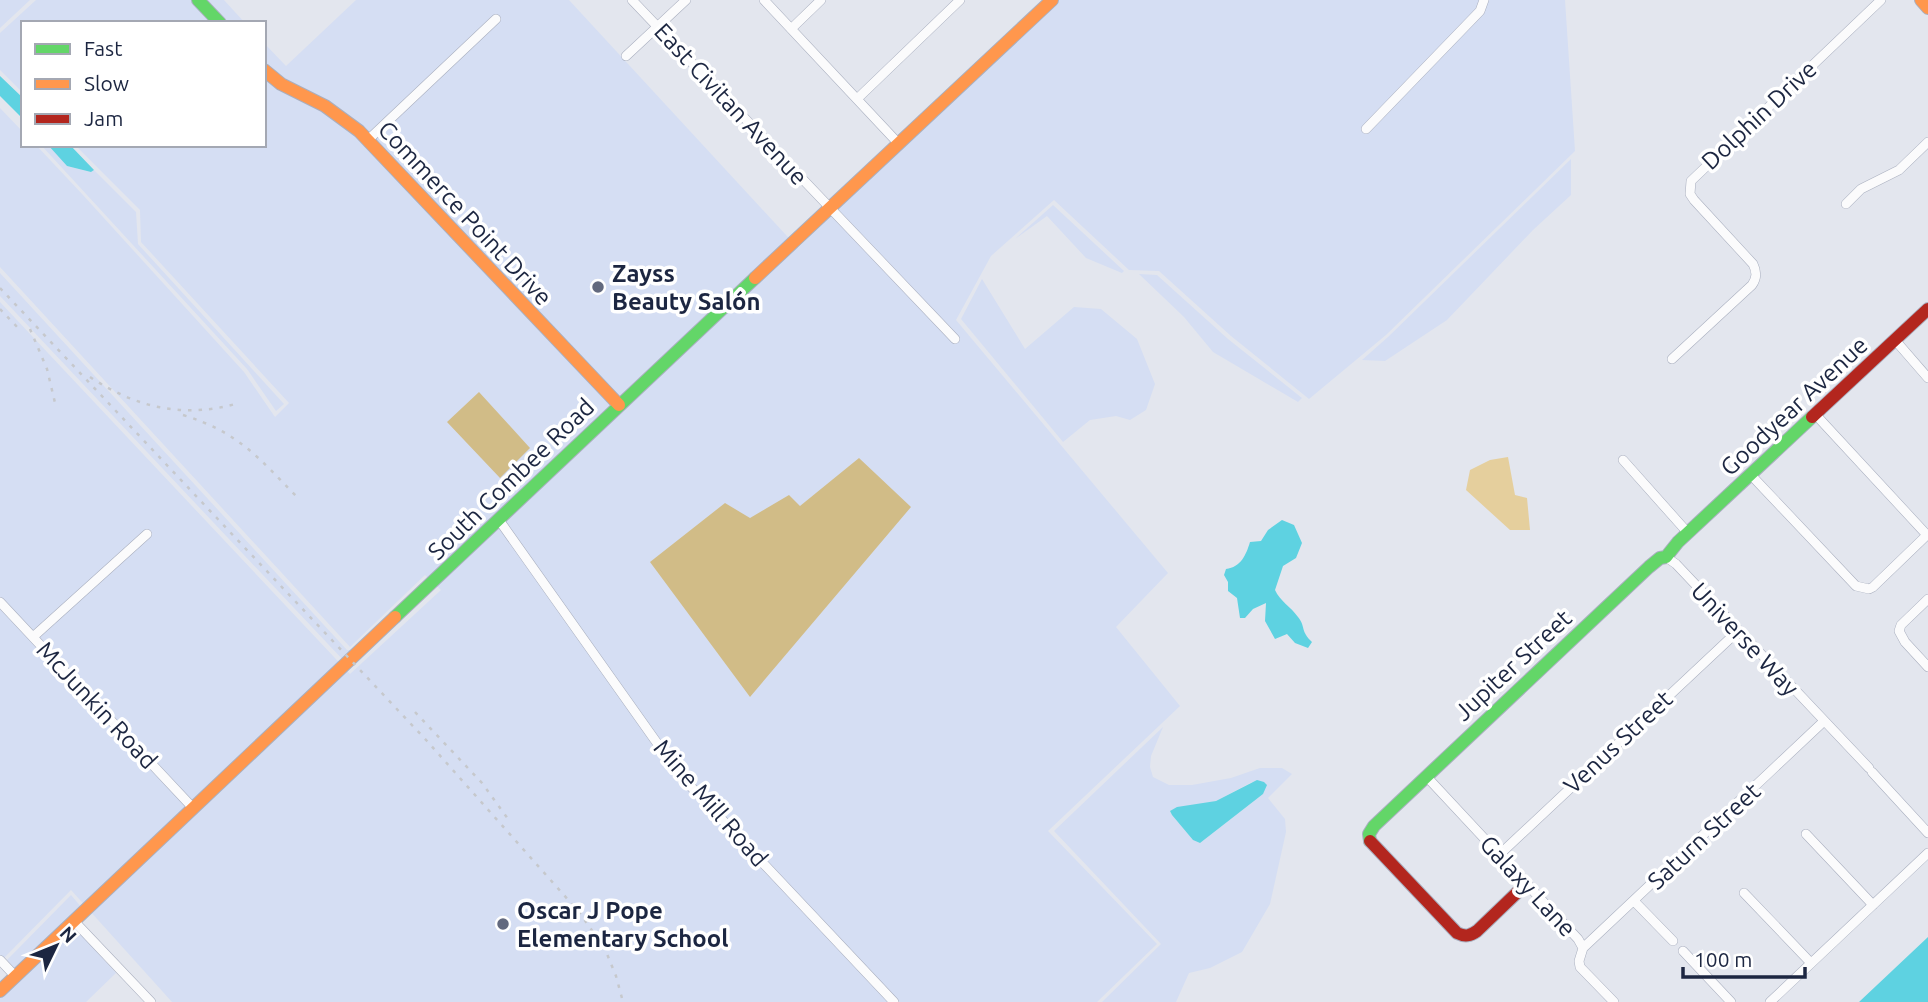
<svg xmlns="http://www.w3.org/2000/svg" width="1928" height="1002" font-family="Ubuntu,sans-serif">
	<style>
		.built { fill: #d5def3; fill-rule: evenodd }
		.green { fill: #e5cf9d }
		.forest { fill: #d1bc87 }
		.water { fill: #5ed2e1 }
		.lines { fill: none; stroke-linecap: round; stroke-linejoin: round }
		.street-casing { stroke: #a9afbf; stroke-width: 10 }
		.fast-casing { stroke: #a9afbf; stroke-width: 14 }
		.slow-casing { stroke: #a9afbf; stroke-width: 14 }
		.jam-casing { stroke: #a9afbf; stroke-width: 14 }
		.street { stroke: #fbfbfc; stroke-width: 9 }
		.fast { stroke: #63d668; stroke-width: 12 }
		.slow { stroke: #ff974d; stroke-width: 12 }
		.jam { stroke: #b3261e; stroke-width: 12 }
		.rail { stroke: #c6c8cc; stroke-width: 2.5; stroke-dasharray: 3.5 7; stroke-linecap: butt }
		.poi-dot { fill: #62697e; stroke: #fff; stroke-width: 2.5 }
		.labels { text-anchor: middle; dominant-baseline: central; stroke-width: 7; stroke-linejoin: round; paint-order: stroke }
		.street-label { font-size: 24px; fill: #1c2641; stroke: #fff }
		.poi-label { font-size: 24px; font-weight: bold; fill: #1c2641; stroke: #fff; text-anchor: start }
	</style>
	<rect width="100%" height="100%" fill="#e3e6ee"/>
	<path class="built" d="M0 0H30L0 28Z
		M36 0H224L245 23H23V93L0 70V33Z
		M356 0H569L798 248 1057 0H1565L1575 151 1386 335 1309 399 1231 336 1159 271 1129 270 1054 200 991 256 956 320 1168 573 1116 627 1180 706 1048 831 1157 944 1097 1002H172L71 890 0 962V302L350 674 441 590 425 575 350 647 0 267V108L23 132V145H36L83 195 244 372 275 417 289 403 141 242 140 210 75 145H264V43L286 66Z
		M41 145H48L67 166 91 172 94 170 136 212 138 244 284 404 276 411 247 369Z
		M1571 159V195L1533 230 1447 320 1385 361 1362 360 1388 337Z
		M1053 205 1124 271 1122 273 1086 258 1047 216 1015 239Z
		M0 273 347 650H352L425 580 427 582 344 661 0 296Z
		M1139 274 1157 275 1228 339 1302 398 1298 402 1213 352 1184 317Z
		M982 279 1025 349 1074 307 1101 309 1137 339 1155 384 1146 410 1130 420 1116 416 1090 420 1063 442 961 319Z
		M1163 727 1151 756 1150 767 1153 777 1169 785H1192L1231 778 1260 768H1282L1292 774 1268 798 1285 819 1286 832 1270 904 1242 952 1210 968 1189 973 1176 1002H1102L1161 944 1054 831ZM1252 782 1263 794 1200 843 1193 840 1172 815 1170 811 1216 801Z
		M71 895 82 908 16 970 7 960Z
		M74 927 116 973 86 1002H0V997Z"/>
	<path class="green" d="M1508 457 1515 495 1527 498 1530 530H1510L1466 490 1470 470 1490 460Z"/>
	<path class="forest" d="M479 392 530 448 500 478 447 422Z
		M859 458 911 507 750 697 650 562 725 503 750 518 789 495 800 506Z"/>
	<path class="water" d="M0 76 23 98V119L0 96Z
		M48 145H70L94 170 91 172 67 166Z
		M1282 520 1294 525 1302 543 1296 558 1283 566 1275 590C1280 601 1291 607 1298 617 1306 627 1300 631 1312 642L1308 648 1295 643 1287 634 1275 639 1265 621 1266 603 1253 609 1245 618H1240L1237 598 1228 591V582L1224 575 1226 569C1241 567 1246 555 1250 542L1261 541 1268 530Z
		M1257 780 1264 782 1267 785 1263 794 1200 843 1193 840 1172 815 1170 811 1177 807 1216 801Z
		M1928 937V1002H1859Z"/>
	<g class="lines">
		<defs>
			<path id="street" d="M632 0 955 339
				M764 0 898 143
				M791 29 821 0
				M626 56 686 0
				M857 99 960 0
				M1366 129 1480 11 1484 0
				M368 140 496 19
				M1846 204 1861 189 1899 170 1928 142
				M1895 340 1928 378
				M1672 359 1752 285C1757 278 1757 272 1753 264L1694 200 1690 194 1691 181 1881 0
				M1815 414 1927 535
				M1623 460 1688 533
				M1751 475 1856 586 1869 589 1873 587 1928 534
				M499 520 679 774 894 1002
				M1666 557 1676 564 1869 768
				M1928 599 1901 625 1899 631 1905 642 1928 667
				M0 602 193 808
				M33 637 147 534
				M1872 772 1928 833
				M1426 776 1578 939 1583 948 1579 961 1580 967 1614 1002
				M1806 834 1873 905
				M1499 855 1738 631
				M1744 893 1811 963
				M1634 901 1673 941
				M74 921 151 1002
				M1583 948 1823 722
				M1683 951 1731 1002
				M0 960 16 977
				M1770 1002 1928 853"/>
			<path id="fast" d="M198 0 220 23
				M395 617 755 278
				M1370 841 1369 834 1374 826 1649 567 1660 558 1666 557 1678 542 1812 417"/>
			<path id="slow" d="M1921 0 1928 8
				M264 70 281 84 325 106 359 131 619 405
				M755 278 1052 0
				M0 991 395 617"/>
			<path id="jam" d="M1812 417 1928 309
				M1370 841 1457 933C1465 937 1470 936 1477 931L1526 884"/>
		</defs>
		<use href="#street" class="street-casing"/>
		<use href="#fast" class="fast-casing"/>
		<use href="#slow" class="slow-casing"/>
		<use href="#jam" class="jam-casing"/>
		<use href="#street" class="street"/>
		<use href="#fast" class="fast"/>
		<use href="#slow" class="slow"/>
		<use href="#jam" class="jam"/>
		<path class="rail" d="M0 288 427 741 579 912 605 949 616 976 623 1002
			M0 309 19 329
			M30 329 47 369 56 407
			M90 377C137 408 184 419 239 403
			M183 415C238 432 259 458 297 497
			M415 712 482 783 508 819"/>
	</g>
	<g class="poi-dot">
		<circle cx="598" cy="287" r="7"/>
		<circle cx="503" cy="924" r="7"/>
	</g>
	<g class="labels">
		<g class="street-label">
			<text transform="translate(731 104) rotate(47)">East Civitan Avenue</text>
			<text transform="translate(1759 115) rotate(-43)">Dolphin Drive</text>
			<text transform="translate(465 213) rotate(47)">Commerce Point Drive</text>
			<text transform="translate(1794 406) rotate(-43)">Goodyear Avenue</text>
			<text transform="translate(511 479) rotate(-44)">South Combee Road</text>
			<text transform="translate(1745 639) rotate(47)">Universe Way</text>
			<text transform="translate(1513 665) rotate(-43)">Jupiter Street</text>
			<text transform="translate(97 705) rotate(47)">McJunkin Road</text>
			<text transform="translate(1618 742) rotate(-43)">Venus Street</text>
			<text transform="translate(711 803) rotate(49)">Mine Mill Road</text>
			<text transform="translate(1704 836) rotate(-43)">Saturn Street</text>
			<text transform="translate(1528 886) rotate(47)">Galaxy Lane</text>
		</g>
		<g class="poi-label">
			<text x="612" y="273">Zayss<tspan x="612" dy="28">Beauty Salón</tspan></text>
			<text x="517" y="910">Oscar J Pope<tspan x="517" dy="28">Elementary School</tspan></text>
		</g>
	</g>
	<rect x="21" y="21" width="245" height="126" fill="#ffffff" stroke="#a4a8b3" stroke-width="2"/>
	<rect x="35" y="44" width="35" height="10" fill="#63d668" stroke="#a4a8b3" stroke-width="2"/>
	<text x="84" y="56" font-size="21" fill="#1c2641">Fast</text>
	<rect x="35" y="79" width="35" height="10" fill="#ff974d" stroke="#a4a8b3" stroke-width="2"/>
	<text x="84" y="91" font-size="21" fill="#1c2641">Slow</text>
	<rect x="35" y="114" width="35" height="10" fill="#b3261e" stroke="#a4a8b3" stroke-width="2"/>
	<text x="84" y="126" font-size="21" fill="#1c2641">Jam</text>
	<g transform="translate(56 946) rotate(47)" stroke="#ffffff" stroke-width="5" paint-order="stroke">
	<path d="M0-5L12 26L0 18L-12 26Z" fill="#1c2641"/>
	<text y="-10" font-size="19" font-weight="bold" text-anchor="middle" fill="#1c2641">N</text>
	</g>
	<path d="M1683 967v10h122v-10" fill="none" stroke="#1c2641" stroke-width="3.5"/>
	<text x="1694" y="967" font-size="21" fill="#1c2641" stroke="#ffffff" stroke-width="5" paint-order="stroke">100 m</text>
</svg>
